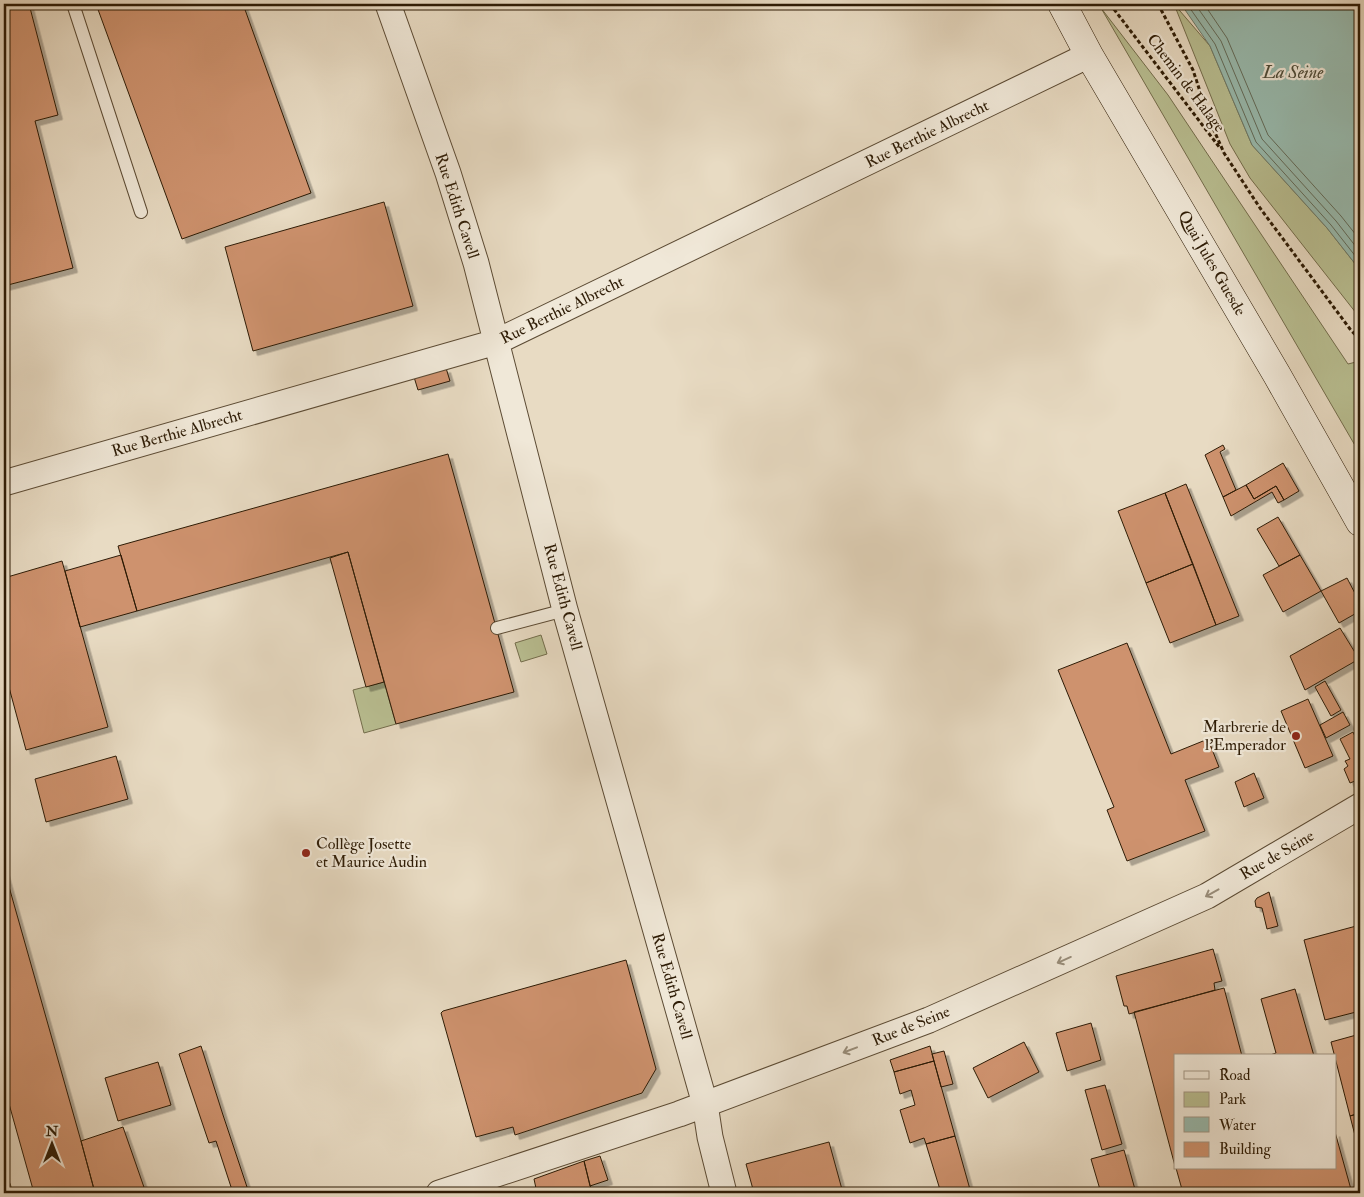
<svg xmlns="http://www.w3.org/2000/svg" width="1364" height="1197" font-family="'IM FELL Double Pica',serif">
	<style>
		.green { fill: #b9bf92; stroke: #736d4c }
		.water { fill: #98bbaf; stroke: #6d7b6b }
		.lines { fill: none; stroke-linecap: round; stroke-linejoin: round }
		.shore { stroke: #626b5a; stroke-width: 1 }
		.building { fill: #ce926e; stroke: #2d1b05; filter: url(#shadow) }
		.lane-casing { stroke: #5c4b34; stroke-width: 14 }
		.street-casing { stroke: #5c4b34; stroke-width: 27 }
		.secondary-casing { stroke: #2d1b05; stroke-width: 29 }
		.path { stroke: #2d1b05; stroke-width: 3; stroke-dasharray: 4 2.5; stroke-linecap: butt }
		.lane { stroke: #f0e8d8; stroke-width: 12 }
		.street { stroke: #f0e8d8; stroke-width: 25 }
		.secondary { stroke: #f0e8d8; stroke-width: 28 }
		.oneway { stroke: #988c79 }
		.poi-dot { fill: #8f2418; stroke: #f0e8d8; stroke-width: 2 }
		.labels { text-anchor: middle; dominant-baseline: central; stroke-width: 4.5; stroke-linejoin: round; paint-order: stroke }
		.street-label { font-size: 16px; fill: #2d1b05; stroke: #f0e8d8 }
		.poi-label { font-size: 16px; fill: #2d1b05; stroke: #f0e8d8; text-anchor: end }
		.water-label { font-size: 18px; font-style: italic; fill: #4d4b38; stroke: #f0e8d8 }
	</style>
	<defs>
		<filter id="shadow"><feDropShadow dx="4.5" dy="4.5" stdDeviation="0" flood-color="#0004"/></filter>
	</defs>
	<rect width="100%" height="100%" fill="#e8dbc3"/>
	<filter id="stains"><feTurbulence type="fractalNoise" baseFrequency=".004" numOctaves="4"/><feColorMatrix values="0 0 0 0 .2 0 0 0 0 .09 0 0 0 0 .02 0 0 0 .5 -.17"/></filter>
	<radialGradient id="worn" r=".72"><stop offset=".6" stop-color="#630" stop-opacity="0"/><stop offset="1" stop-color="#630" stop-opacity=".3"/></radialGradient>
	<path class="green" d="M1174 4 1210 46 1252 145 1327 228 1360 270V318L1250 178 1230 144Z
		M1101 8 1168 95 1348 364 1360 361V454Z
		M541 635 547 654 521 662 515 643Z
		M384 682 396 724 364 733 353 690Z"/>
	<path class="water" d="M1181 4H1360V270L1327 228 1252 145 1210 46Z"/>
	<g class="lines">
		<path class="shore" d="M1187 4 1215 44 1256 142 1331 225 1360 262
			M1195 4 1221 41 1262 139 1336 221 1360 252
			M1204 4 1227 38 1268 135 1341 216 1360 240"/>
	</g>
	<path class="building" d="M4 4H29L58 115 35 121 73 268 4 286Z
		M96 4H243L311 193 182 239Z
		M384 202 413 306 253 351 225 247Z
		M446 368 450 381 418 390 414 377Z
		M1223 445 1225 449 1220 452 1236 490 1223 497 1205 455Z
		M448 454 514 692 396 724 348 552 137 611 118 546Z
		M1283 463 1299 491 1284 500 1276 486 1254 499 1246 485Z
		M1186 484 1239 616 1216 625 1165 493Z
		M1246 485 1254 499 1276 486 1284 500 1278 503 1272 492 1231 516 1223 497Z
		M1165 493 1193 564 1146 583 1118 511Z
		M1278 517 1300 555 1279 566 1257 529Z
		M348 552 384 682 366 687 330 558Z
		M121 555 137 611 80 627 65 571Z
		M1300 555 1321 591 1283 612 1263 575Z
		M62 561 108 727 26 750 4 669V578Z
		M1193 564 1216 625 1170 643 1146 583Z
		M1347 578 1360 603V611L1339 623 1321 591Z
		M1340 628 1359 659 1305 690 1290 656Z
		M1127 643 1171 754 1208 739 1219 767 1185 780 1205 831 1127 861 1107 810 1114 807 1058 670Z
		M1325 681 1341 710 1331 716 1315 687Z
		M1308 699 1333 756 1305 768 1281 711Z
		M1343 712 1350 725 1326 738 1320 725Z
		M1353 732 1360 747V779L1350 783 1344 769 1348 766 1345 761 1350 759 1340 739Z
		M116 756 128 799 46 822 35 779Z
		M1254 773 1264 798 1244 807 1235 782Z
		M4 869 81 1141 95 1193H34L4 1086Z
		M1269 892 1278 926 1267 929 1262 908 1256 907 1255 901 1257 898Z
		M1360 925V1011L1325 1020 1304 940Z
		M1213 949 1222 981 1214 983 1215 990 1129 1014 1127 1006H1124L1116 976Z
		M626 960 656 1069 642 1093 515 1135 513 1127 476 1137 441 1013 443 1011Z
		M1224 988 1242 1056H1175V1166L1134 1012Z
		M1295 989 1314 1056H1267L1276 1053 1261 999Z
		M1091 1023 1101 1060 1067 1071 1056 1033Z
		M1360 1034V1113L1350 1116 1331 1042Z
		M1024 1042 1039 1072 988 1098 973 1068Z
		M201 1046 223 1115 249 1193H233L216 1141 209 1143 179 1054Z
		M930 1046 934 1061 894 1072 890 1060Z
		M944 1051 953 1084 941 1087 932 1054Z
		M934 1061 955 1136 926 1144 924 1138 910 1143 900 1110 915 1105 911 1090 900 1094 894 1072Z
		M158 1062 171 1105 118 1121 105 1078Z
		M1105 1085 1122 1144 1102 1150 1085 1090Z
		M1360 1113V1155L1350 1116Z
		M123 1127 146 1193H95L81 1141Z
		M1335 1132 1352 1193H1183L1176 1168H1335Z
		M955 1136 971 1193H941L926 1144Z
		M829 1142 843 1193H754L746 1164Z
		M1124 1150 1136 1193H1101L1091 1159Z
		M600 1156 608 1180 590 1186 584 1161Z
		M584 1161 592 1193H537L534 1179Z"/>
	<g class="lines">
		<defs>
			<path id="lane" d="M73 4 141 212
				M497 628 565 610
				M4 1186 6 1193"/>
			<path id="street" d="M388 4 448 173 476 263 565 610 705 1104 710 1137 724 1193
				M4 483 496 342 1089 55
				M439 1193 679 1114 929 1020 1207 896 1360 806"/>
			<path id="secondary" d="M1062 4 1089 55 1277 375 1360 522"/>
		</defs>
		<use href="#lane" class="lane-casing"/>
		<use href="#street" class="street-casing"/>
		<use href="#secondary" class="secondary-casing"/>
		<path class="path" d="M1110 4 1220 148
			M1158 4 1193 70 1209 119 1224 153 1260 208 1350 329 1360 340
			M4 794 8 809"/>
		<use href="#lane" class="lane"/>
		<use href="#street" class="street"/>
		<use href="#secondary" class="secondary"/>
	</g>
	<defs><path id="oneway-shaft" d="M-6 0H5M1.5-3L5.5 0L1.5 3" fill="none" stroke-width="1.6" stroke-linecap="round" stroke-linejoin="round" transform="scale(1.25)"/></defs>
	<g class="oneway">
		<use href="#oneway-shaft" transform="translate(1212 893) rotate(151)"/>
		<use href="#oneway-shaft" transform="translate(1064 960) rotate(156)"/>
		<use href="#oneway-shaft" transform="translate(850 1050) rotate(159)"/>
	</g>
	<g class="poi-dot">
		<circle cx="1296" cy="736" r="5"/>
		<circle cx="306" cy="853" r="5"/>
	</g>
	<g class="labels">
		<g class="street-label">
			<text transform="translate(1186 83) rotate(53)">Chemin de Halage</text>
			<text transform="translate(927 134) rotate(-26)">Rue Berthie Albrecht</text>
			<text transform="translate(457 206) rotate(72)">Rue Edith Cavell</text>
			<text transform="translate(1212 263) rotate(60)">Quai Jules Guesde</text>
			<text transform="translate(562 310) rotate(-26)">Rue Berthie Albrecht</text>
			<text transform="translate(177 433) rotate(-16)">Rue Berthie Albrecht</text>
			<text transform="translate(563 597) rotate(75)">Rue Edith Cavell</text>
			<text transform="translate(1277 855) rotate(-30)">Rue de Seine</text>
			<text transform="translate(672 986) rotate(74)">Rue Edith Cavell</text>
			<text transform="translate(911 1026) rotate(-22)">Rue de Seine</text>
		</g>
		<g class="poi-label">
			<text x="1286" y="727">Marbrerie de<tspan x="1286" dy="18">l'Emperador</tspan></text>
			<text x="316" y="844" text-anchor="start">Collège Josette<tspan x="316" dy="18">et Maurice Audin</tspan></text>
		</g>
		<g class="water-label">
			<text x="1293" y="72">La Seine</text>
		</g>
	</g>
	<rect width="1364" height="1197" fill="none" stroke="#e8dbc3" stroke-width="20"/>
	<rect x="5" y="5" width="1354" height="1187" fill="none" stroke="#2d1b05" stroke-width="2.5"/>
	<rect x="10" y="10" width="1344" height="1177" fill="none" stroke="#2d1b05"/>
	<rect x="1174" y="1054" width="162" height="115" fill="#f0e8d8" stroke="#a29684"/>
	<rect x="1184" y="1071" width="25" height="8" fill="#f0e8d8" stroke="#a29684"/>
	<text x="1219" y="1080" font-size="15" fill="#2d1b05">Road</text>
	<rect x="1184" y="1092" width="25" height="15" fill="#b9bf92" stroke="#a29684"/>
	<text x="1219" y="1104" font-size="15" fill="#2d1b05">Park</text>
	<rect x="1184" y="1117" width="25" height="15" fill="#98bbaf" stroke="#a29684"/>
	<text x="1219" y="1130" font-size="15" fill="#2d1b05">Water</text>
	<rect x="1184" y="1142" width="25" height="15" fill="#ce926e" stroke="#a29684"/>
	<text x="1219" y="1154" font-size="15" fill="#2d1b05">Building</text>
	<g transform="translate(52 1144)" stroke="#f0e8d8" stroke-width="4" paint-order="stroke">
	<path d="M0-4L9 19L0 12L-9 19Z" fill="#2d1b05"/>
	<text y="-8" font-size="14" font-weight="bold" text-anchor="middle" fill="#2d1b05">N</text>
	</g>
	<rect width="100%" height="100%" filter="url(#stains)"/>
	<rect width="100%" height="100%" fill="url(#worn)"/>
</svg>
